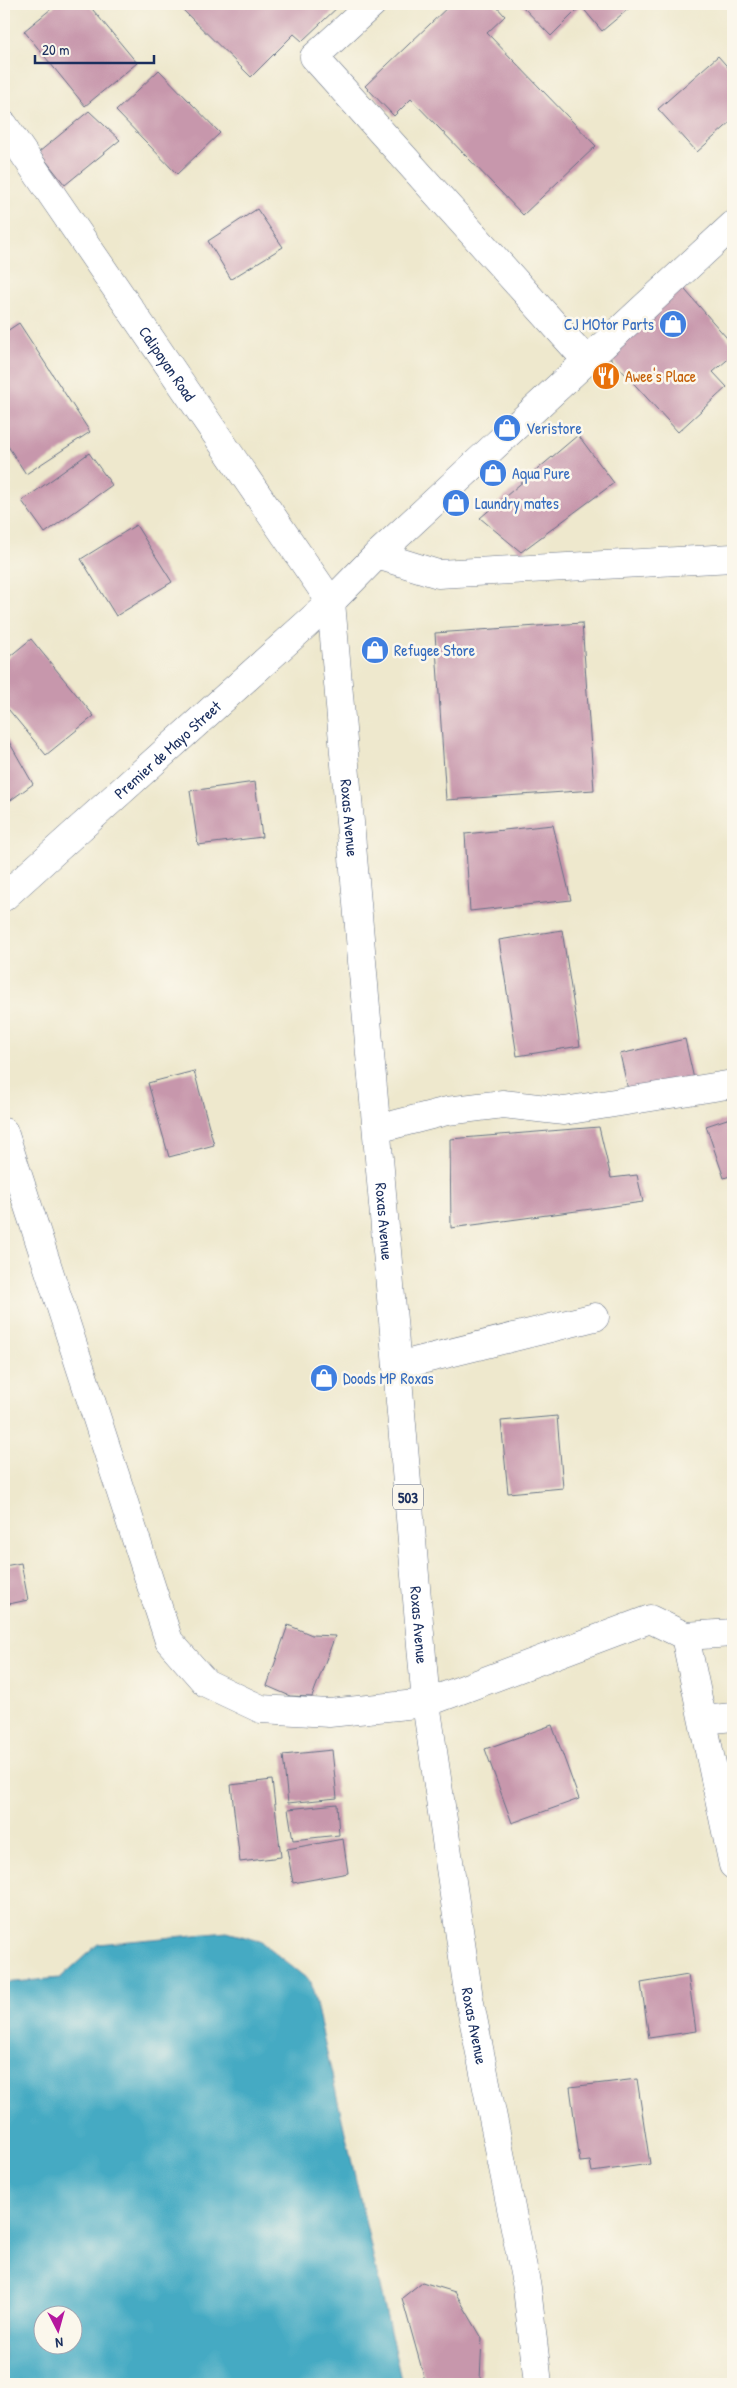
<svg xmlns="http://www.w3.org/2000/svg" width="737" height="2388" font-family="'Patrick Hand',sans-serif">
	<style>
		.water { fill: #44aac3; stroke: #306c90; fill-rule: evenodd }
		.building { fill: #c797ac }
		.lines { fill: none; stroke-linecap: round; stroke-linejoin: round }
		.minor-casing { stroke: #657085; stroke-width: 29 }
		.major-casing { stroke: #657085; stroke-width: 29 }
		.minor { stroke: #fff; stroke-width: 28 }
		.major { stroke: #fff; stroke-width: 28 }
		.labels { text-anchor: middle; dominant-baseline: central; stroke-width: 5; stroke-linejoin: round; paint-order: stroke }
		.shield { fill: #fbf7ec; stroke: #5e6b89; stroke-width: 1 }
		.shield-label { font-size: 15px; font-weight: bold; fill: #1b2f5e }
		.shop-label { font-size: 16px; fill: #366cbe; stroke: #fbf7ec; text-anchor: start }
		.street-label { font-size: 16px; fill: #1b2f5e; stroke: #fbf7ec }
		.food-label { font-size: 16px; fill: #c56008; stroke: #fbf7ec; text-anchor: start }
	</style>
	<rect width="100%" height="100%" fill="#fbf7ec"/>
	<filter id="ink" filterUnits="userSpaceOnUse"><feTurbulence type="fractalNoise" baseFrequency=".02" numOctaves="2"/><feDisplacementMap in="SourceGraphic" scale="10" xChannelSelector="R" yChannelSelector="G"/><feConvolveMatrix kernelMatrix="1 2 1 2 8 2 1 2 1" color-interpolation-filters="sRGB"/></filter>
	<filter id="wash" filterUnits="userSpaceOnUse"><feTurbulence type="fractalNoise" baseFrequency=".0096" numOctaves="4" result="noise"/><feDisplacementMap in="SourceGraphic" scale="20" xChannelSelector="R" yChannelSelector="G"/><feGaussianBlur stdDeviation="1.12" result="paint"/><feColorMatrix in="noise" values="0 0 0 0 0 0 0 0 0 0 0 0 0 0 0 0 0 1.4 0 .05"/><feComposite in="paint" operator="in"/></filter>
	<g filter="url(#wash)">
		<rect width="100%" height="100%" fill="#eee8cd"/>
		<path class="water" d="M227 1932 260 1941 311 1982 402 2384H4V1983L60 1978 98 1944ZM42 2316H72V2346H42Z"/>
		<g id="blocks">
			<path class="building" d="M57 4H88L137 63 85 106 24 31Z
				M177 4H341L302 41 294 34 251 77Z
				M451 4H494L505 16 487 33 596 146 523 215 411 99 394 116 365 86Z
				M520 4H634L602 31 581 6 551 36Z
				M718 56 733 73V120L697 152 658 109Z
				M159 70 220 133 177 174 116 111Z
				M89 111 120 140 65 185 39 152Z
				M257 209 283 247 231 279 208 241Z
				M679 283 733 345V355L713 372 727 387 678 432 605 352Z
				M19 323 90 432 26 474 4 440V333Z
				M578 435 614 483 521 552 480 518Z
				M89 453 112 485 45 533 22 501Z
				M136 525 172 582 116 616 81 559Z
				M582 623 594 790 446 800 435 633Z
				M31 639 94 716 46 755 4 704V661Z
				M4 733 33 784 4 805Z
				M255 782 262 837 198 845 190 791Z
				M553 825 571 900 470 911 465 834Z
				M562 930 580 1046 517 1056 499 940Z
				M685 1039 694 1079 629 1094 620 1054Z
				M194 1071 214 1145 169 1157 148 1083Z
				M733 1117V1175L724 1178 706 1126Z
				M599 1127 611 1178 637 1175 643 1202 451 1228 450 1139Z
				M557 1416 563 1488 508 1493 501 1421Z
				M21 1563 28 1600 4 1605V1566Z
				M288 1625 312 1635 335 1636 312 1697 290 1696 267 1686Z
				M552 1725 579 1799 512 1823 485 1749Z
				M332 1750 337 1798 288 1803 283 1755Z
				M272 1780 281 1857 240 1862 231 1785Z
				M337 1804 339 1835 293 1840 288 1809Z
				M343 1839 348 1873 293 1883 287 1849Z
				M688 1975 696 2031 649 2038 641 1983Z
				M637 2079 650 2164 592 2172 590 2161 580 2162 570 2087Z
				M422 2282 455 2292 482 2338 480 2380 457 2384H426L402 2298Z"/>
		</g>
	</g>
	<g filter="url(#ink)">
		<use href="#blocks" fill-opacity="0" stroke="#657085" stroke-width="1"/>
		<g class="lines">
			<defs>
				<path id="minor" d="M372 4 314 57 587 361
					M377 555 438 574 733 558
					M377 1129 447 1111 503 1104 564 1111 733 1084
					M4 1132 169 1641 206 1683 261 1709 329 1713 426 1703 650 1619 685 1636 733 1865
					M397 1366 595 1317
					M685 1636 733 1633
					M703 1720 733 1717"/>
				<g id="major">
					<path id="s1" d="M4 125 331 602 426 1703 469 1998 527 2288 538 2384"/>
					<path id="s2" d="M4 897 331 602 377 555 733 225"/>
				</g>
			</defs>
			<use href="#minor" class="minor-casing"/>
			<use href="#major" class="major-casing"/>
			<use href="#minor" class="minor"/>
			<use href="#major" class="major"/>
		</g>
	</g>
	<defs>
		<symbol id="shop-disc" viewBox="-11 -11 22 22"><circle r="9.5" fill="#3f7fe0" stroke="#fbf7ec"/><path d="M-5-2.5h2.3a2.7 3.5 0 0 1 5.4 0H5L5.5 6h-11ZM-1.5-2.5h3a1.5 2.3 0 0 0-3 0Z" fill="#fff"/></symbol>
		<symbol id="restaurant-disc" viewBox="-11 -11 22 22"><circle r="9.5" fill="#e8710a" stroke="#fbf7ec"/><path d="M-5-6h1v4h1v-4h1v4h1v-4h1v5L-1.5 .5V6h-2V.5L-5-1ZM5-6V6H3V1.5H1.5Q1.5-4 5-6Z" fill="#fff"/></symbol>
	</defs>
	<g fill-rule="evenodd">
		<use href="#shop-disc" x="657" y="308" width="32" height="32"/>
		<use href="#restaurant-disc" x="590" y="360" width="32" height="32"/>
		<use href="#shop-disc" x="491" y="412" width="32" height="32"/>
		<use href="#shop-disc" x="477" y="457" width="32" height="32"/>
		<use href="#shop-disc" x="440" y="487" width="32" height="32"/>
		<use href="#shop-disc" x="359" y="634" width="32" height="32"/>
		<use href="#shop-disc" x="308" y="1362" width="32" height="32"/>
	</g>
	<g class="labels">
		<rect class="shield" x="393" y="1484.5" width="30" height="25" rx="4"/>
		<g class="shield-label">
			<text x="408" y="1497">503</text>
		</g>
		<g class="shop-label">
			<text x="654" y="324" text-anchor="end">CJ MOtor Parts</text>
			<text x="526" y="428">Veristore</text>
			<text x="512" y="473">Aqua Pure</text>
			<text x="475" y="503">Laundry mates</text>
			<text x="394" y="650">Refugee Store</text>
			<text x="343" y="1378">Doods MP Roxas</text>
		</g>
		<g class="street-label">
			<text stroke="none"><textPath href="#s1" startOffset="289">Calipayan Road</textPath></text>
			<text stroke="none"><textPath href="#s2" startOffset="220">Premier de Mayo Street</textPath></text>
			<text stroke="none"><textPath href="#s1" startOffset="795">Roxas Avenue</textPath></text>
			<text stroke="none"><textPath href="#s1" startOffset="1200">Roxas Avenue</textPath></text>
			<text stroke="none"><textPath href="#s1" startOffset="1605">Roxas Avenue</textPath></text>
			<text stroke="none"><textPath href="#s1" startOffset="2010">Roxas Avenue</textPath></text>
		</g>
		<g class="food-label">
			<text x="625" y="376">Awee's Place</text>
		</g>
	</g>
	<rect width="737" height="2388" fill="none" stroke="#fbf7ec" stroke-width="20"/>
	<g transform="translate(58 2330) rotate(174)"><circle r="24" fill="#fbf7ec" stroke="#a1a7b3"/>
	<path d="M0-4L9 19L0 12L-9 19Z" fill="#b5179e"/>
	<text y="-8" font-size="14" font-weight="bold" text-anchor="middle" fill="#1b2f5e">N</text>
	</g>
	<path d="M35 55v8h119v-8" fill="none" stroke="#1b2f5e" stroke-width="2.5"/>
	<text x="42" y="55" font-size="15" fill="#1b2f5e" stroke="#fbf7ec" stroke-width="4" paint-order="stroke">20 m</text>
</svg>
